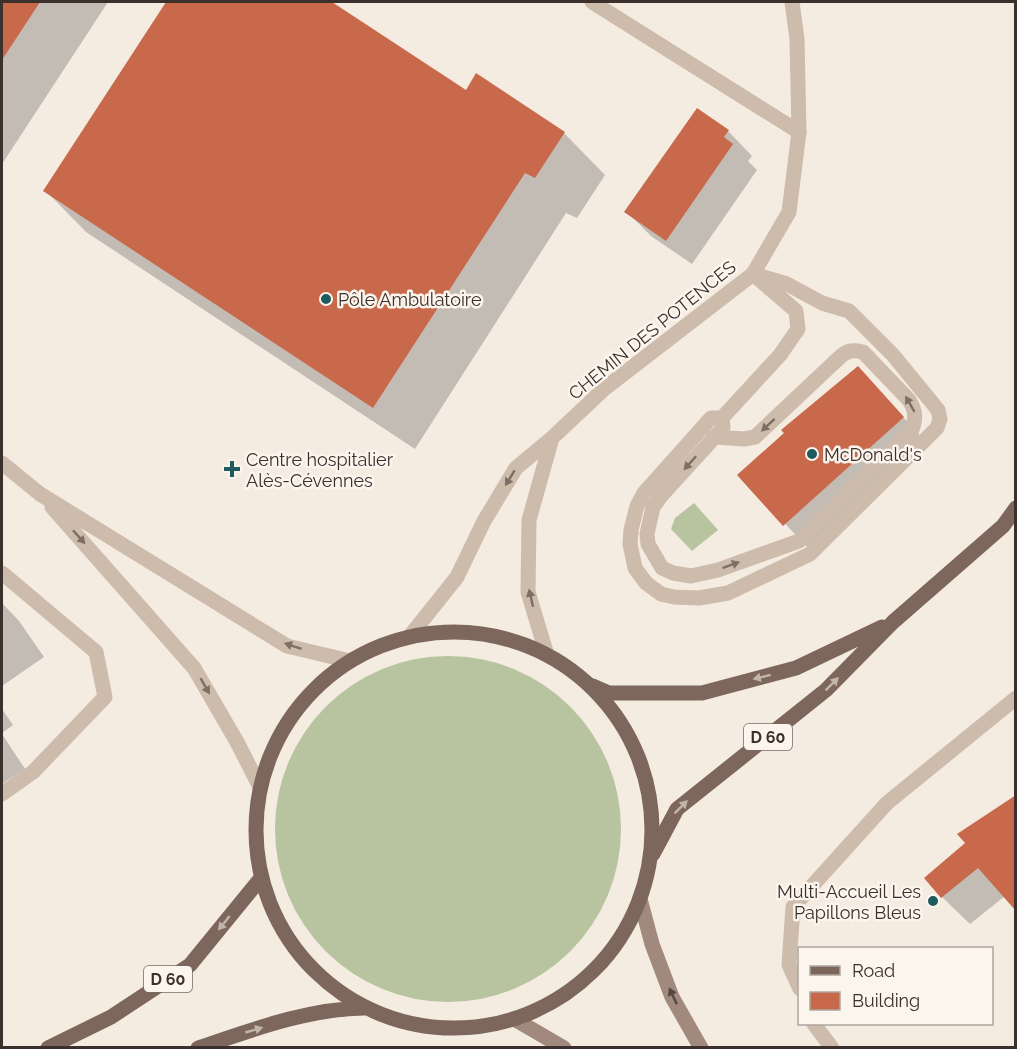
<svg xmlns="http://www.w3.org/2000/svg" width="1017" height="1049" font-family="Raleway,sans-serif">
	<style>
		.green { fill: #b8c4a0 }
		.shadow { fill: #0003 }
		.building { fill: #c8694b }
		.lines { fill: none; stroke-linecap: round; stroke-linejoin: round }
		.lane { stroke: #cdbbac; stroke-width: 15 }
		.street { stroke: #cdbbac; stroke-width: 15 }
		.secondary { stroke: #a18a7d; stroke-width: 15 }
		.primary { stroke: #7d675c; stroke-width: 15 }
		.oneway { fill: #7d6f65 }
		.oneway2 { fill: #c2b5ac }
		.oneway3 { fill: #544640 }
		.poi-dot { fill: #1f5a5e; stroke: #fbf5ee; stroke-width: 2 }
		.labels { text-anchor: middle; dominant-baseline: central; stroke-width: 5; stroke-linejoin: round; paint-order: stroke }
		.shield { fill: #fbf5ee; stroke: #756b66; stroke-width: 1.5 }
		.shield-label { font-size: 16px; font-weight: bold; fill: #3b302b }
		.poi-label { font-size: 18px; fill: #3b302b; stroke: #fbf5ee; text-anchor: start }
		.street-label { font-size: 18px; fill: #3b302b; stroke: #fbf5ee }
	</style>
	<rect width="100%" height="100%" fill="#f4ebe1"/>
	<path class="green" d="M694 503 718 530 692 551 671 529 675 518Z
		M275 829a173 173 0 1 1 346 0a173 173 0 1 1-346 0Z"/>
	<path class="shadow" d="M2 2H108L2 164Z
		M168 2H329L466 92 564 133 605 175 577 218 566 213 415 449 86 232 45 190Z
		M728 131 752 156 748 161 757 170 692 264 651 236 626 211Z
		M858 368 927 443 809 549 739 475Z
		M2 603 19 621 44 657 2 686Z
		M2 709 13 725 2 733Z
		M2 734 25 769 2 784Z
		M967 844 1005 896 970 924 942 897Z"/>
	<path class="building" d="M2 2H40L2 60Z
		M166 2H332L466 90 476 73 565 132 535 178 525 173 373 408 43 191Z
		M697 108 729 130 724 137 733 144 666 241 624 212Z
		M858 366 904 417 783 526 737 475 784 433 781 430Z
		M1016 795V911L978 868 941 898 924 878 965 843 957 834Z"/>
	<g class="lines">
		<path class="lane" d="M592 2 799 132
			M753 274 787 284 822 303 849 311 893 355 938 410 940 419 937 428 810 554 728 593 699 598 674 597 661 594 646 583 635 568 630 544 631 530 637 506 644 493 711 418H722L780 355 798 329 796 311Z
			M714 437 744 439 755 437 841 356C848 350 854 350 863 352L909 400C916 411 916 418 912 430L799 541 718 570 691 576 673 573 662 568 648 544 647 534 653 507 661 496 723 428 722 418
			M2 573 96 652 105 697 33 772 2 794"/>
		<path class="street" d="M2 463 40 494 287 646 350 661
			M52 507 194 668 237 742 260 787
			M410 636 457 577 484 521 516 468 552 438 604 389 753 274 789 212 799 132 797 39 792 2
			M547 655 528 592 529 520 552 438
			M800 989 789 965 793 907 887 803 1016 698
			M814 1024 832 1048"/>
		<path class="secondary" d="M640 899 652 944 672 997 701 1048
			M516 1020 564 1048"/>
		<path class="primary" d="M256 830a198 198 0 1 1 396 0a198 198 0 1 1-396 0Z
			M593 686 609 693H702L796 668 882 627
			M653 854 677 809 826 690 893 622 1003 526 1016 508
			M48 1048 111 1017 190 965 261 878
			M198 1048C252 1030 307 1009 364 1008"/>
	</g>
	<defs><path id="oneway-solid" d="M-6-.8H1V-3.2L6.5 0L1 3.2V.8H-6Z" transform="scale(1.5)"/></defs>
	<g class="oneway">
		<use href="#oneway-solid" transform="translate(910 404) rotate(-120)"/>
		<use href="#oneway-solid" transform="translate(768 425) rotate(137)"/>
		<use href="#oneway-solid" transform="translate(690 463) rotate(132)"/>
		<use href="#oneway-solid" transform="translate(510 478) rotate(121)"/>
		<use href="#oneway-solid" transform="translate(79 537) rotate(48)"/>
		<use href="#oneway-solid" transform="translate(731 565) rotate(-20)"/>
		<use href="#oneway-solid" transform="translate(531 598) rotate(-103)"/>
		<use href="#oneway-solid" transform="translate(293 646) rotate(-162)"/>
		<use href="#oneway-solid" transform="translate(205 686) rotate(60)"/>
	</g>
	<g class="oneway2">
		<use href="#oneway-solid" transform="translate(762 677) rotate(166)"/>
		<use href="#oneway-solid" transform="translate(832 684) rotate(-45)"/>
		<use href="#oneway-solid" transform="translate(681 807) rotate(-45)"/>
		<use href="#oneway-solid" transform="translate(224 923) rotate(129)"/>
		<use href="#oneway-solid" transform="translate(254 1030) rotate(-16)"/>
	</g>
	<use class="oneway3" href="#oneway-solid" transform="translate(673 996) rotate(-115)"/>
	<g class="poi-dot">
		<circle cx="326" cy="299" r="6"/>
		<circle cx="812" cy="454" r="6"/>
		<path d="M229 460h6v6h6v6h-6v6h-6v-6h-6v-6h6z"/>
		<circle cx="933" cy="901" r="6"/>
	</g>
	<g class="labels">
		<g class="shield">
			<rect x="744" y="724" width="48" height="26" rx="4.5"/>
			<rect x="144" y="966" width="48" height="26" rx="4.5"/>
		</g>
		<g class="shield-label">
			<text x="768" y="737">D 60</text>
			<text x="168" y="979">D 60</text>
		</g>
		<g class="poi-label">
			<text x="338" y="299">Pôle Ambulatoire</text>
			<text x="824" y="454">McDonald's</text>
			<text x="246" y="459">Centre hospitalier<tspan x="246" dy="21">Alès-Cévennes</tspan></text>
			<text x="921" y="891" text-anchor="end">Multi-Accueil Les<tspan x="921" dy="21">Papillons Bleus</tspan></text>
		</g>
		<g class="street-label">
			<text transform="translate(652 330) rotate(-39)">CHEMIN DES POTENCES</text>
		</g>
	</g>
	<rect width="1017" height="1049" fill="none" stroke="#3b302b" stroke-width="6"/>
	<rect x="798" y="947" width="195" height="78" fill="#fbf5ee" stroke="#aea6a0" stroke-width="1.5"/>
	<rect x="810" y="966" width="30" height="9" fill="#7d675c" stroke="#aea6a0" stroke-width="1.5"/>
	<text x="852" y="977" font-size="18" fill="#3b302b">Road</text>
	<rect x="810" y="992" width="30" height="18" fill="#c8694b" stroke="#aea6a0" stroke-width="1.5"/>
	<text x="852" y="1007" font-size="18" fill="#3b302b">Building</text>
</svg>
